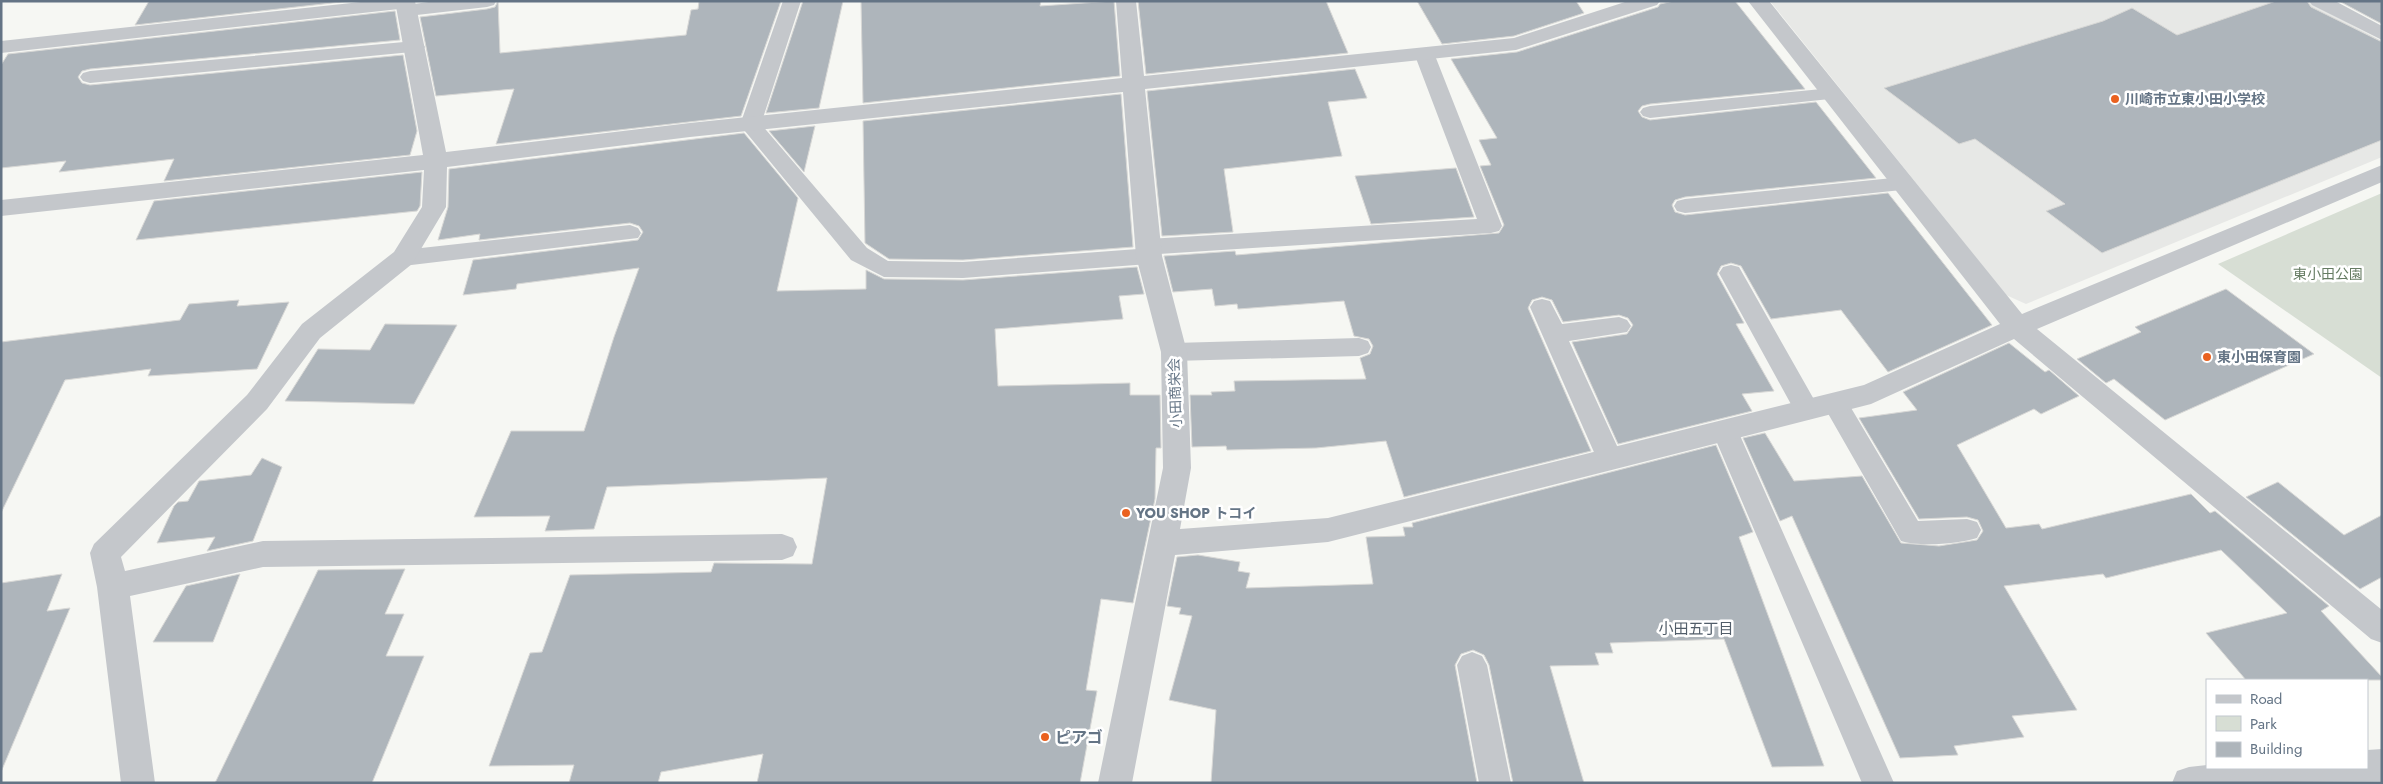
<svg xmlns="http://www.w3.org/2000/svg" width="2383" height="784" font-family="Jost,'Noto Sans JP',sans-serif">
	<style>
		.built { fill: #e7e8e6 }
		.green { fill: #d7ded4 }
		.building { fill: #aeb5bb; stroke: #d8d8d6 }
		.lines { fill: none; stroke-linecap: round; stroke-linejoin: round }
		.lane { fill: #c4c7cb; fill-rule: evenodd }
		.street { fill: #c4c7cb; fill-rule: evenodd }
		.poi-dot { fill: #ea611f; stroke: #fff; stroke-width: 2 }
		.labels { text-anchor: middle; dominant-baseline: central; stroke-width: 5; stroke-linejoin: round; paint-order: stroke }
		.poi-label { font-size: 14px; font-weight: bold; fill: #647485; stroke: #fff; text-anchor: start }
		.park-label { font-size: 14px; fill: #667c63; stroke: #fff }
		.street-label { font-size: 14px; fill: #647485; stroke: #fff }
		.neighbourhood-label { font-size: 15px; fill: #525e6a; stroke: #fff }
		.near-poi-label { font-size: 16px; font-weight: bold; fill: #647485; stroke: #fff; text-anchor: start }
	</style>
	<rect width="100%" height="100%" fill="#f6f7f3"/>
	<path class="built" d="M1770 1H2307L2382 41V157L2026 304 2006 295Z"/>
	<path class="green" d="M2382 193V378L2218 264Z"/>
	<path class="building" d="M149 1H350L135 25Z
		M498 1 500 53 686 35 691 10 698 9 699 1H781L741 116 496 144 514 89 436 96 420 17 487 9 495 7Z
		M803 1H843L819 108 766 113Z
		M861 1H1041L1040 6 1114 1 1120 76 863 103Z
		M1138 1H1326L1348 53 1146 74Z
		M1417 1H1576L1584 13 1514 36 1442 44Z
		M1674 1H1735L1805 89 1650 104 1642 106 1638 111 1642 117 1650 120 1816 102 1876 178 1685 197 1675 200 1672 205 1675 212 1685 215 1888 193 1992 325 1888 372 1841 310 1771 319 1741 266 1731 263 1721 266 1717 274 1744 323 1736 324 1774 391 1742 394 1752 411 1618 444 1572 342 1627 334 1633 325 1628 318 1619 315 1563 322 1552 300 1542 297 1532 300 1528 308 1591 451 1404 497 1386 441 1316 448 1227 450 1226 446 1192 447 1190 395H1212L1211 392 1235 391 1234 381 1366 379 1360 358 1370 354 1373 346 1369 339 1354 336 1344 301 1238 309 1237 304 1215 306 1212 289 1173 292 1164 256 1235 251 1236 255 1499 233 1504 225 1480 166 1491 165 1479 140 1497 138 1451 59 1517 52 1658 7 1660 4Z
		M2276 1H2307L2311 7 2382 42V140L2102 253 2046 211 2065 204 1975 139 1959 144 1884 88 2103 21 2132 8 2177 35Z
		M2339 1H2382V24Z
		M395 11 400 40 90 69 82 71 78 77 82 83 90 85 403 55 417 131 410 155 164 181 174 159 59 172 66 161 1 168V65L8 54Z
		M1355 69 1367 98 1328 102 1342 156 1224 169 1233 232 1162 236 1147 91Z
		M1121 94 1133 247 963 260 889 259 865 243 863 121Z
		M815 126 804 172 769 131Z
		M744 133 798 198 777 291 866 289V270L884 279 963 280 1137 267 1144 294 1119 296 1123 319 995 329 998 386 1130 383V395H1160L1161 448H1156L1155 499 1133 603 1101 599 1086 690 1097 691 1080 783H757L763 754 661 772 658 783H569L574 765 489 766 530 653 542 652 570 575 711 572 714 563 812 564 827 478 607 487 594 529 545 531 550 516 474 517 511 431H584L614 337 639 268 517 284 516 289 463 295 473 260 638 240 643 232 639 226 630 223 479 240 480 234 438 240 448 207 449 169Z
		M1456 168 1474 217 1371 224 1355 176Z
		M422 172 420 206 417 211 136 240 154 201Z
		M2226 289 2314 354 2165 420 2114 379 2106 383 2077 359 2141 332 2135 327Z
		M239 300 237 306 289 302 257 369 148 376 151 369 65 380 1 513V342L180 320 189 304Z
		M385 324 457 325 414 404 285 401 318 349 370 350Z
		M2009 343 2045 372 2049 370 2079 396 2041 414 2034 409 1957 445 2006 528 2039 524 2042 529 2191 494 2210 513 2215 511 2329 606 2321 611 2382 677V680H2246L2206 633 2287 613 2221 550 2106 578 2103 574 2004 586 2077 710 2012 716 2024 737 1954 746 1958 755 1900 758 1792 516 1780 521 1743 438 1765 433 1794 481 1862 476 1901 543 1939 546 1977 540 1983 531 1978 520 1967 517 1919 519 1859 418 1917 410 1903 392Z
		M1716 445 1753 532 1739 537 1824 766 1772 767 1724 639 1610 643 1613 653H1595L1599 665 1550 666 1584 783H1513L1489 665 1484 655 1473 650 1461 654 1455 665 1477 783H1211L1216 710 1169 700 1192 616 1179 614 1181 608 1167 606 1177 557 1198 555 1240 562 1238 571 1250 573 1246 588 1373 584 1366 537 1405 536 1403 527H1413L1412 523Z
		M262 458 282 467 253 541 207 551 215 537 157 543 174 506 178 502 188 501 199 481 251 475Z
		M2278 482 2344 535 2382 515V577L2360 589 2246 497Z
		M405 569 385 614H404L386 656H424L372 783H215L318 570Z
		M62 574 47 611 70 608 1 772V583Z
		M240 574 213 642H153L186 586Z"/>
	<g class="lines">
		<path class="lane" d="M370 1H413L414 4 436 1H496L494 5 487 7 408 16 401 14 399 9 1 53V41Z
			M783 1H801L761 124 867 248 888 261 963 262 1138 249 1140 242 1148 239 1477 219 1414 53 1417 49H1431L1434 53 1502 226 1499 231 1491 233 1159 254 1157 262 1149 264 963 278 884 277 851 260 740 125Z
			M415 41 422 43 425 47 422 51 90 83 83 81 80 77 83 73 90 71Z
			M1832 88 1839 90 1842 94 1839 98 1650 118 1643 116 1640 112 1643 108 1650 106Z
			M1903 177 1911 179 1914 184 1911 189 1685 213 1677 211 1674 206 1677 201 1685 199Z
			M630 225 638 228 641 233 638 238 403 266 395 264 392 258 395 252 403 250Z
			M1731 265 1739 267 1816 403 1820 410 1816 417 1807 420 1798 417 1719 273 1723 267Z
			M1542 299 1550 301 1562 324 1619 317 1627 320 1631 326 1627 332 1569 341 1623 459 1619 466 1610 469 1601 466 1597 459 1530 307 1534 301Z
			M1359 338 1368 341 1371 347 1368 353 1359 356 1174 361 1165 358 1162 352 1165 346 1174 343Z
			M1835 393 1844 396 1918 521 1967 519 1977 522 1981 530 1977 538C1959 544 1919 547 1901 541L1822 403 1826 396Z
			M1725 421 1734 424 1738 431 1894 783H1862L1712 431 1716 424Z
			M1472 652 1482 656 1487 665 1511 783H1479L1457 665 1462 656Z"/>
		<path class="street" d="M395 1H415L446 152 690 123 1122 78 1116 1H1136L1144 76 1514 38 1628 1H1660L1657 5 1516 50 1145 89 1162 256 1187 352 1191 468 1180 529 1328 518 1864 385 2000 324 1748 1H1769L2022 314 2382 165V182L2037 329 2382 610V643L2371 639 2014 339 1871 404 1328 542 1175 555 1132 783H1098L1163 468 1161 352 1136 256 1123 92 690 137 447 167 446 207 412 264 320 338 267 409 121 557 125 571 263 541 782 534 793 538 797 547 793 556 782 560 263 567 130 596 155 783H121L97 587 90 553 94 544 247 395 302 324 394 252 422 207 424 170 1 216V200L423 155Z
			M2309 1H2335L2382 26V40L2312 5Z
			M2382 749V781L2172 783 2177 771 2189 767 2207 765V768H2367V750Z"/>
	</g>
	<g class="poi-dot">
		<circle cx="2115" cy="99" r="5"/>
		<circle cx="2207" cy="357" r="5"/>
		<circle cx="1126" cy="513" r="5"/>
		<circle cx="1045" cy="737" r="5"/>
	</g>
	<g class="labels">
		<g class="poi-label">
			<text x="2125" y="99">川崎市立東小田小学校</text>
			<text x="2217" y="357">東小田保育園</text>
			<text x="1136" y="513">YOU SHOP トコイ</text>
		</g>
		<g class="park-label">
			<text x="2328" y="274">東小田公園</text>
		</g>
		<g class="street-label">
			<text transform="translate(1175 393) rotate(-92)">小田商栄会</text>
		</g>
		<g class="neighbourhood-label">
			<text x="1696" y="629">小田五丁目</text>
		</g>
		<g class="near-poi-label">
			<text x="1055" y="737">ピアゴ</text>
		</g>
	</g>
	<rect width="2383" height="784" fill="none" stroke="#647485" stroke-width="5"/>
	<rect x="2206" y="679" width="162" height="90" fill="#ffffff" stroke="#c1c7ce"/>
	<rect x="2216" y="695" width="25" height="8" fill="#c4c7cb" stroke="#c1c7ce"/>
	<text x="2250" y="704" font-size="15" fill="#647485">Road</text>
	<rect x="2216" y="716" width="25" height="15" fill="#d7ded4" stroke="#c1c7ce"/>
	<text x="2250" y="729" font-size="15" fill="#647485">Park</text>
	<rect x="2216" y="742" width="25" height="15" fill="#aeb5bb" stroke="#c1c7ce"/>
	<text x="2250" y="754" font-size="15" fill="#647485">Building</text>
</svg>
